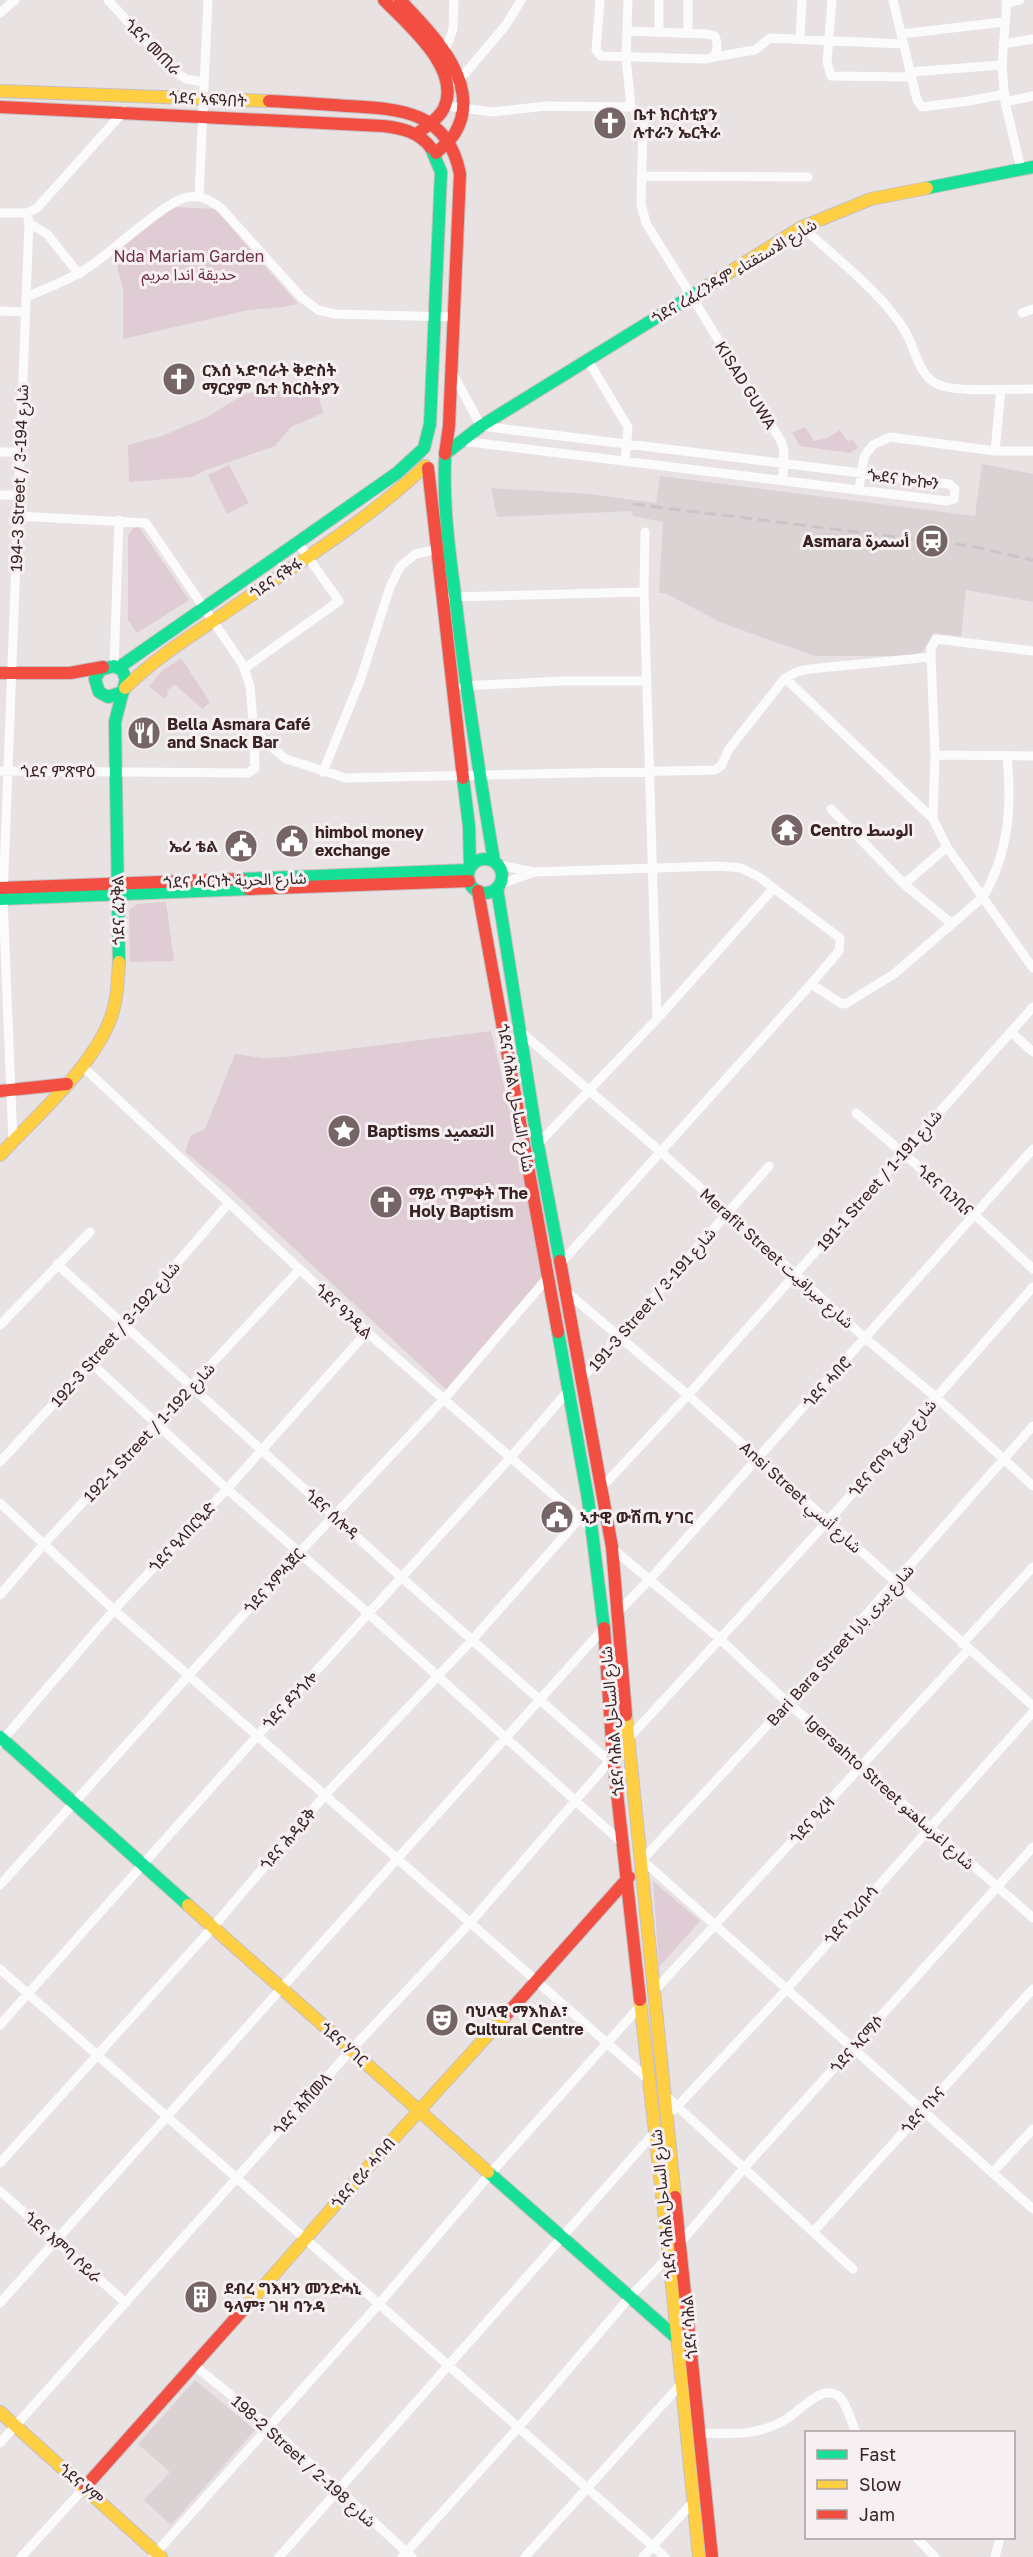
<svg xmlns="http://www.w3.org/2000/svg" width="1033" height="2557" font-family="'Golos Text','Noto Sans Arabic','Noto Sans Ethiopic',sans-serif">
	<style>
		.built { fill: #dbd2d4 }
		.green { fill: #e0ccd5 }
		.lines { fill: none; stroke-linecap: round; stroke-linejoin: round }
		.fast-casing { stroke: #c7bfc0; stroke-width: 14 }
		.slow-casing { stroke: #c7bfc0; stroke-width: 14 }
		.jam-casing { stroke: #c7bfc0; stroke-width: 14 }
		.street { stroke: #fcfbfb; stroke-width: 9 }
		.fast { stroke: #16e098; stroke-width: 12 }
		.slow { stroke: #ffcf43; stroke-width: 12 }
		.jam { stroke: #f24e42; stroke-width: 12 }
		.rail { stroke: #cac6c6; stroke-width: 3; stroke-dasharray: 12 6; stroke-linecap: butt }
		.labels { text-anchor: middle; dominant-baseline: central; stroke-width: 6; stroke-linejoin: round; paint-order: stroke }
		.street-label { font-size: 16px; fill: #392222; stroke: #f7f0f2 }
		.poi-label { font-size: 16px; font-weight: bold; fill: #392222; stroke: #f7f0f2; text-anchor: start }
		.park-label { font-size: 16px; fill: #6e2e46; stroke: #f7f0f2 }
	</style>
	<rect width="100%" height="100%" fill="#e8e2e3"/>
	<path class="built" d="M982 464 1033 474V602L966 590 961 637 934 633 922 652 914 656H815L722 623 665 593H659L663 522 633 516 632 511 497 517 491 488 590 494 656 503 660 476 975 516Z
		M195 2380 255 2430 171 2525 144 2500 170 2472 138 2444Z"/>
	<path class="green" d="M174 207 215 209 298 304 283 307 248 310 123 339V289L114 254Z
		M298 380 301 386V396L319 398 323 413 291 427 275 446 203 471 193 477 129 482 128 445 162 436 207 417 243 395Z
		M805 427 814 441 827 438 840 430 848 442 852 439 858 448 850 453 800 446 792 433Z
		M229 465 249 503 227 514 208 475Z
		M139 527 189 600 137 633 128 620V536L133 528Z
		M181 658 210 702 203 709 174 684 167 691 168 694 164 699 149 686 162 671Z
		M166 902 174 961 130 962 129 910 137 904Z
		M491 1031 549 1276 447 1390 229 1188 185 1152 191 1135 205 1129 235 1054 263 1058 286 1057Z
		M653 1881 700 1921 659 1967Z"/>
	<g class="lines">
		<defs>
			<path id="fast" d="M927 188 1033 167
				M424 448 430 424 441 172 431 148
				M445 454 481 426 709 285
				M445 459C443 504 449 550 455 595 465 684 479 772 494 861
				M118 668 397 473 421 451
				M463 778 469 826 470 868
				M468 876a17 17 0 1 1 34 0a17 17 0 1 1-34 0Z
				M241 879 469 870
				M497 888 538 1145 560 1261
				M0 899 249 889
				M119 962 115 722 126 679 122 670 114 666 100 670 95 679 99 692 108 697 123 692
				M558 1332 588 1499 604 1628
				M0 1737 188 1905
				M488 2172 680 2341"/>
			<path id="slow" d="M0 91 269 101
				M709 285 802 227 871 199 927 188
				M125 688C153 660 186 639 219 617 287 570 365 523 425 466
				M0 1155C37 1115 105 1057 115 1003 118 989 118 975 119 962
				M626 1715 675 2197
				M188 1905 488 2172
				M640 2000 669 2255 699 2557
				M242 2311 377 2157 507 2014
				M0 2412 161 2557"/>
			<path id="jam" d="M384 0C408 25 462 69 444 108 439 119 426 126 417 134
				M400 0C431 33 484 84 455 133 451 140 442 147 436 153
				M269 101C295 102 321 104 347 106 401 109 448 111 460 174L449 426 445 454
				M0 107 383 126C402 128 419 132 431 148
				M428 468 463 778
				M0 673H70L103 667
				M0 888 241 879
				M249 889 469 881
				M478 891 558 1332
				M0 1091 67 1084
				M560 1261 612 1547 626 1715
				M604 1628 613 1757 640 2000
				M507 2014 629 1877
				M675 2197 712 2557
				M85 2487 242 2311"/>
		</defs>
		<use href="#fast" class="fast-casing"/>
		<use href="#slow" class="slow-casing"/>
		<use href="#jam" class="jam-casing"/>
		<path class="street" d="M108 0 172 70 186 79 204 82
			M600 0 596 50 601 56 707 59 714 57C718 49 718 44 715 36L707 34 627 31
			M628 0 626 58 631 107
			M832 0 827 62 831 76 911 77
			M893 0 917 100 922 107 969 101 1005 94
			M1007 0 1002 65 1005 102 1021 169
			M1006 3 1020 0
			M0 13 15 0
			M659 31V0
			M688 33V0
			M901 34 1004 22
			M800 39 802 0
			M1003 44 1033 39
			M445 51 453 29 454 0
			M714 57 755 50 770 38 903 44
			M910 72 1002 65
			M457 83 506 25 521 0
			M1005 102 1033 96
			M446 106 493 112 546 106 631 107 640 114 643 122 641 204 646 223 781 441 784 451 783 480
			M642 176 808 177
			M199 197 208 0
			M0 213H27L37 208 124 111
			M29 223 47 234 79 274
			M802 227C834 256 883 294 905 331 915 347 918 375 937 384 955 393 1011 389 1033 389
			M26 297C47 288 70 280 89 267 112 252 165 201 188 197 202 195 212 201 222 209L301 297 318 310 335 314 454 317
			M0 311 25 312
			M1022 313 1033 309
			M587 359 628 427 625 461
			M454 376 481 426 949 484 955 489 954 499 947 501 462 441
			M995 451 1001 389
			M0 452H20
			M859 489 864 457 868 451 873 445 890 437 995 451H1033
			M0 495H17
			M17 516 146 523 243 665 250 686 253 722 264 741 286 759 346 778 715 770 721 766 729 749 785 678 933 819 947 847 1033 968
			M645 532 644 592 657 1019
			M451 597 644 592
			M931 657V648L936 639 1033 651
			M114 666 119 520
			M245 668 339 601 298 543
			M785 678 799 671 810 669 931 657 935 755 933 819
			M463 686 561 681H646
			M935 755 1033 756
			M0 771 248 773 255 768 253 724
			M323 772 361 678 390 587 400 567 415 554 439 549
			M831 809 904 884 952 924
			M498 865 534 872 718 866 741 868 759 877 840 938 839 951 811 984 560 1264
			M500 884 532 873
			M904 884 947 847
			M811 984 842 1004 847 1003 894 974 983 897C1009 853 1012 806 1007 756
			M522 1033 661 1152 865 1338 937 1398 1033 1486
			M1012 1033 1033 1052
			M83 1067 367 1332 590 1527
			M856 1113 974 1214 1033 1269
			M13 1142 3 899 29 223 27 213
			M538 1144 657 1019 773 889
			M57 1264 401 1577 609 1761
			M569 1294 688 1395 1033 1706
			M0 1325 90 1232
			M91 1363 227 1489 369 1614 621 1842
			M583 1377 769 1166
			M0 1462 91 1363 228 1204
			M602 1487 688 1395 1033 1007
			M0 1503 114 1610 648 2079
			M613 1549 720 1639 788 1703 1033 1918
			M0 1595 44 1544 300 1269
			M618 1612 651 1578 1033 1149
			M962 1644 1033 1567
			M628 1739 828 1521 1033 1287
			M0 1743 114 1610 227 1489 367 1332
			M641 1859 1033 2209
			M642 1860 788 1703 1033 1426
			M0 1885 299 1553 444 1399 549 1276
			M0 1969 665 2557
			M655 1990 968 1650
			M0 2025 257 1736 511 1457 569 1390
			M665 2095 853 2269
			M674 2110 786 1990 1033 1712
			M0 2163 213 1927 325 1795 473 1639 580 1518
			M992 2173 1033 2129
			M0 2191 126 2303
			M814 2231 1033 1989
			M680 2243 744 2168 1033 1847
			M0 2303 603 1629
			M195 2366 270 2427 412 2557
			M700 2433C730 2434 758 2436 785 2420 799 2412 820 2385 837 2395 847 2401 851 2423 856 2432
			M0 2443 351 2050 469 1924 614 1756
			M917 2538 935 2557
			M153 2556 378 2305 490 2174 641 2005
			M21 2557 85 2487
			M279 2557 655 2132
			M402 2557 518 2428 629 2298 669 2256
			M525 2557 682 2383
			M643 2557 693 2502
			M995 2557 1000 2538"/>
		<use href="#fast" class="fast"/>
		<use href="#slow" class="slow"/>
		<use href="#jam" class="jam"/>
		<path class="rail" d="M633 504 970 546 1033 560"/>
	</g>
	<defs>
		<symbol id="church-disc" viewBox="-11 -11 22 22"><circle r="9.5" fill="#766566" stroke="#f7f0f2"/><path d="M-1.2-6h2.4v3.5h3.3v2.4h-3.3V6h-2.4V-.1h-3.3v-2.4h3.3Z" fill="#fff"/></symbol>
		<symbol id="station-disc" viewBox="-11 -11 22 22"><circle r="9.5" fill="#766566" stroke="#f7f0f2"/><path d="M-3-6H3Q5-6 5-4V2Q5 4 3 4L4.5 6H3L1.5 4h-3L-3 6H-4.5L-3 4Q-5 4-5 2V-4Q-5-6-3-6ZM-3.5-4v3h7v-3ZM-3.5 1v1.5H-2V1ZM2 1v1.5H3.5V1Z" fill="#fff"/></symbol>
		<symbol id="restaurant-disc" viewBox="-11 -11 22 22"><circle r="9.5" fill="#766566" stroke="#f7f0f2"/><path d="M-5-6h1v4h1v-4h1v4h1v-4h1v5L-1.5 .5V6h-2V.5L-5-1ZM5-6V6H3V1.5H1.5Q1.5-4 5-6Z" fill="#fff"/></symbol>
		<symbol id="temple-disc" viewBox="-11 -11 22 22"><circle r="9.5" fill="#766566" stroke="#f7f0f2"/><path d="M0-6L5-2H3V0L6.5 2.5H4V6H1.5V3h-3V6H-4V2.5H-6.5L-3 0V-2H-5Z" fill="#fff"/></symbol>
		<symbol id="civic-disc" viewBox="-11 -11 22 22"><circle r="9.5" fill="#766566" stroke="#f7f0f2"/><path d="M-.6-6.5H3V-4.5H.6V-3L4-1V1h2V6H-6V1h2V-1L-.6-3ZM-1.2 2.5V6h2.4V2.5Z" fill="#fff"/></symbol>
		<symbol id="sight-disc" viewBox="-11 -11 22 22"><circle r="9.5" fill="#766566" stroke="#f7f0f2"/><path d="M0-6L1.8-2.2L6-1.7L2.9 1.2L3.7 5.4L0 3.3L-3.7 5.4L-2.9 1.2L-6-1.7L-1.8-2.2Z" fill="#fff"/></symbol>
		<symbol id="theatre-disc" viewBox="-11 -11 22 22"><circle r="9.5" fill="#766566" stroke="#f7f0f2"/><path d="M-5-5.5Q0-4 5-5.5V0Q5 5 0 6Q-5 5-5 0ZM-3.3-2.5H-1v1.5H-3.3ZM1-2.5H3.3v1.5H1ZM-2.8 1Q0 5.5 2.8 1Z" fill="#fff"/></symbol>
		<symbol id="building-disc" viewBox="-11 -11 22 22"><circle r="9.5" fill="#766566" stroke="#f7f0f2"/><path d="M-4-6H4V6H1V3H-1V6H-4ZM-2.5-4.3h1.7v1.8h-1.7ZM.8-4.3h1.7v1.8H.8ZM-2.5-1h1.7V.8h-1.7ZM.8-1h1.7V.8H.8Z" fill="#fff"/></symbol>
	</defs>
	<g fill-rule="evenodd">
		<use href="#church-disc" x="591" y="104" width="38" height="38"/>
		<use href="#church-disc" x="160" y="360" width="38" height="38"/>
		<use href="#station-disc" x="913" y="522" width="38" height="38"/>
		<use href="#restaurant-disc" x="125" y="714" width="38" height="38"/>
		<use href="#temple-disc" x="768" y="811" width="38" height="38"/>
		<use href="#civic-disc" x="273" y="822" width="38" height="38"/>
		<use href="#civic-disc" x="222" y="827" width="38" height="38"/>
		<use href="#sight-disc" x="325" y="1112" width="38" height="38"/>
		<use href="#church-disc" x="367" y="1183" width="38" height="38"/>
		<use href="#civic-disc" x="538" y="1498" width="38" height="38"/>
		<use href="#theatre-disc" x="423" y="2001" width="38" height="38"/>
		<use href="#building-disc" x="182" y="2278" width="38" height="38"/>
	</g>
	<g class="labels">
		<g class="street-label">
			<text transform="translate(153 47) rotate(45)">ጎደና መጠራ</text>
			<text transform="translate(208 99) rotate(3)">ጎደና ኣፍዓበት</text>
			<text transform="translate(734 271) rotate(-31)">ጎደና ረፈረንዱም شارع الاستقتاء</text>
			<text transform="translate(746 385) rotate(58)">KISAD GUWA</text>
			<text transform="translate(19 478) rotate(-88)">194-3 Street / شارع 194-3</text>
			<text transform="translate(903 479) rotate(7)">ጐደና ኰኰን</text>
			<text transform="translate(276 578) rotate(-34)">ጎደና ናቅፋ</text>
			<text x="58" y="771">ጎደና ምጽዋዕ</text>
			<text transform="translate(235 880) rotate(-2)">ጎደና ሓርነት شارع الحرية</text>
			<text transform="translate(118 910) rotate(-91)">ጎደና ፈንቅል</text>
			<text transform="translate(516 1098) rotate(80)">ጎደና ሳሕል شارع الساحل</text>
			<text transform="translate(879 1180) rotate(-49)">191-1 Street / شارع 191-1</text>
			<text transform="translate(945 1190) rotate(41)">ጎደና ቢንቢና</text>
			<text transform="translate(777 1258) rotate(42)">Merafit Street شارع ميرافيت</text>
			<text transform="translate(652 1299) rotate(-49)">191-3 Street / شارع 191-3</text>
			<text transform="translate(344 1311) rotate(43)">ጎደና ዓንዲል</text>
			<text transform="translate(115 1334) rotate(-49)">192-3 Street / شارع 192-3</text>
			<text transform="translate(827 1382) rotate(-48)">ጎደና ሓበሮ</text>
			<text transform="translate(149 1432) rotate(-47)">192-1 Street / شارع 192-1</text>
			<text transform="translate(892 1448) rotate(-49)">ጎደና ሮቦዓ شارع ربوع</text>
			<text transform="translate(801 1497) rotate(42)">Ansi Street شارع أنسي</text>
			<text transform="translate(332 1514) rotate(42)">ጎደና ሰሎዳ</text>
			<text transform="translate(182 1537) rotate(-47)">ጎደና ዒላበርዒድ</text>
			<text transform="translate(274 1581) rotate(-48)">ጎደና ኦምሓጀር</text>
			<text transform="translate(840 1645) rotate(-48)">Bari Bara Street شارع بيرى بارا</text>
			<text transform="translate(290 1700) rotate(-47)">ጎደና ዶንጎሎ</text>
			<text transform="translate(612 1721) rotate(-95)">ጎደና ሳሕል شارع الساحل</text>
			<text transform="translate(890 1792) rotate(42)">Igersahto Street شارع اغرساهتو</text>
			<text transform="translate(812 1820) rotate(-48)">ጎደና ዓረዛ</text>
			<text transform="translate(288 1839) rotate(-49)">ጎደና ሕዳይቅ</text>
			<text transform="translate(851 1915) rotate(-49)">ጎደና ካሪቡሳ</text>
			<text transform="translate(344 2044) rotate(41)">ጎደና ሃገር</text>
			<text transform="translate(857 2044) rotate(-48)">ጎደና ኣርማሶ</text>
			<text transform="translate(302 2104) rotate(-48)">ጎደና ሕሽመለ</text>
			<text transform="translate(923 2110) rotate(-48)">ጎደና ባኑና</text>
			<text transform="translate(363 2173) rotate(-49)">ጎደና ሮራ ሓባብ</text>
			<text transform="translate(663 2204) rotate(-96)">ጎደና ሳሕል شارع الساحل</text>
			<text transform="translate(63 2247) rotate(42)">ጎደና እምባ ሶይራ</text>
			<text transform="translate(689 2327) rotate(-95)">ጎደና ሳሕል</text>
			<text transform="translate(304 2461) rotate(42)">198-2 Street / شارع 198-2</text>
			<text transform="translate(81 2484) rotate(42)">ጎደና ሃም</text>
		</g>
		<g class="poi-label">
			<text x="633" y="114">ቤተ ክርስቲያን<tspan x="633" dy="18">ሉተራን ኤርትራ</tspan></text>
			<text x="202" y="370">ርእሰ ኣድባራት ቅድስት<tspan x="202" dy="18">ማርያም ቤተ ክርስትያን</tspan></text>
			<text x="909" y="541" text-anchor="end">Asmara أسمرة</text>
			<text x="167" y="724">Bella Asmara Café<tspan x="167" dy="18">and Snack Bar</tspan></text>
			<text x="810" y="830">Centro الوسط</text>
			<text x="315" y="832">himbol money<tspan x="315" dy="18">exchange</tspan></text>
			<text x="218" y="846" text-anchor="end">ኤሪ ቴል</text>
			<text x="367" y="1131">Baptisms التعميد</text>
			<text x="409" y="1193">ማይ ጥምቀት The<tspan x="409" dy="18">Holy Baptism</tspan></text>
			<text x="580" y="1517">ኣታዊ ውሽጢ ሃገር</text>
			<text x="465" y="2011">ባህላዊ ማእከል፣<tspan x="465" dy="18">Cultural Centre</tspan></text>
			<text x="224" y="2288">ደብረ ግእዛን መንድሓኒ<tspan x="224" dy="18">ዓላም፣ ገዛ ባንዳ</tspan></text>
		</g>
		<g class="park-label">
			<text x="189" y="256">Nda Mariam Garden<tspan x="189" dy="18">حديقة اندا مريم</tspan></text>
		</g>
	</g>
	<rect x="805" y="2431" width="210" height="108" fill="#f7f0f2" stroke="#ab9e9f" stroke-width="1.5"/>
	<rect x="817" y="2450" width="30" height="9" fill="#16e098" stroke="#ab9e9f" stroke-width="1.5"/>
	<text x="859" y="2461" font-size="18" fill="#392222">Fast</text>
	<rect x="817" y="2480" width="30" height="9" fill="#ffcf43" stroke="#ab9e9f" stroke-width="1.5"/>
	<text x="859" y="2491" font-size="18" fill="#392222">Slow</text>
	<rect x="817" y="2510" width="30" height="9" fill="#f24e42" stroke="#ab9e9f" stroke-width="1.5"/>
	<text x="859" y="2521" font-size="18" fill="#392222">Jam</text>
</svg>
